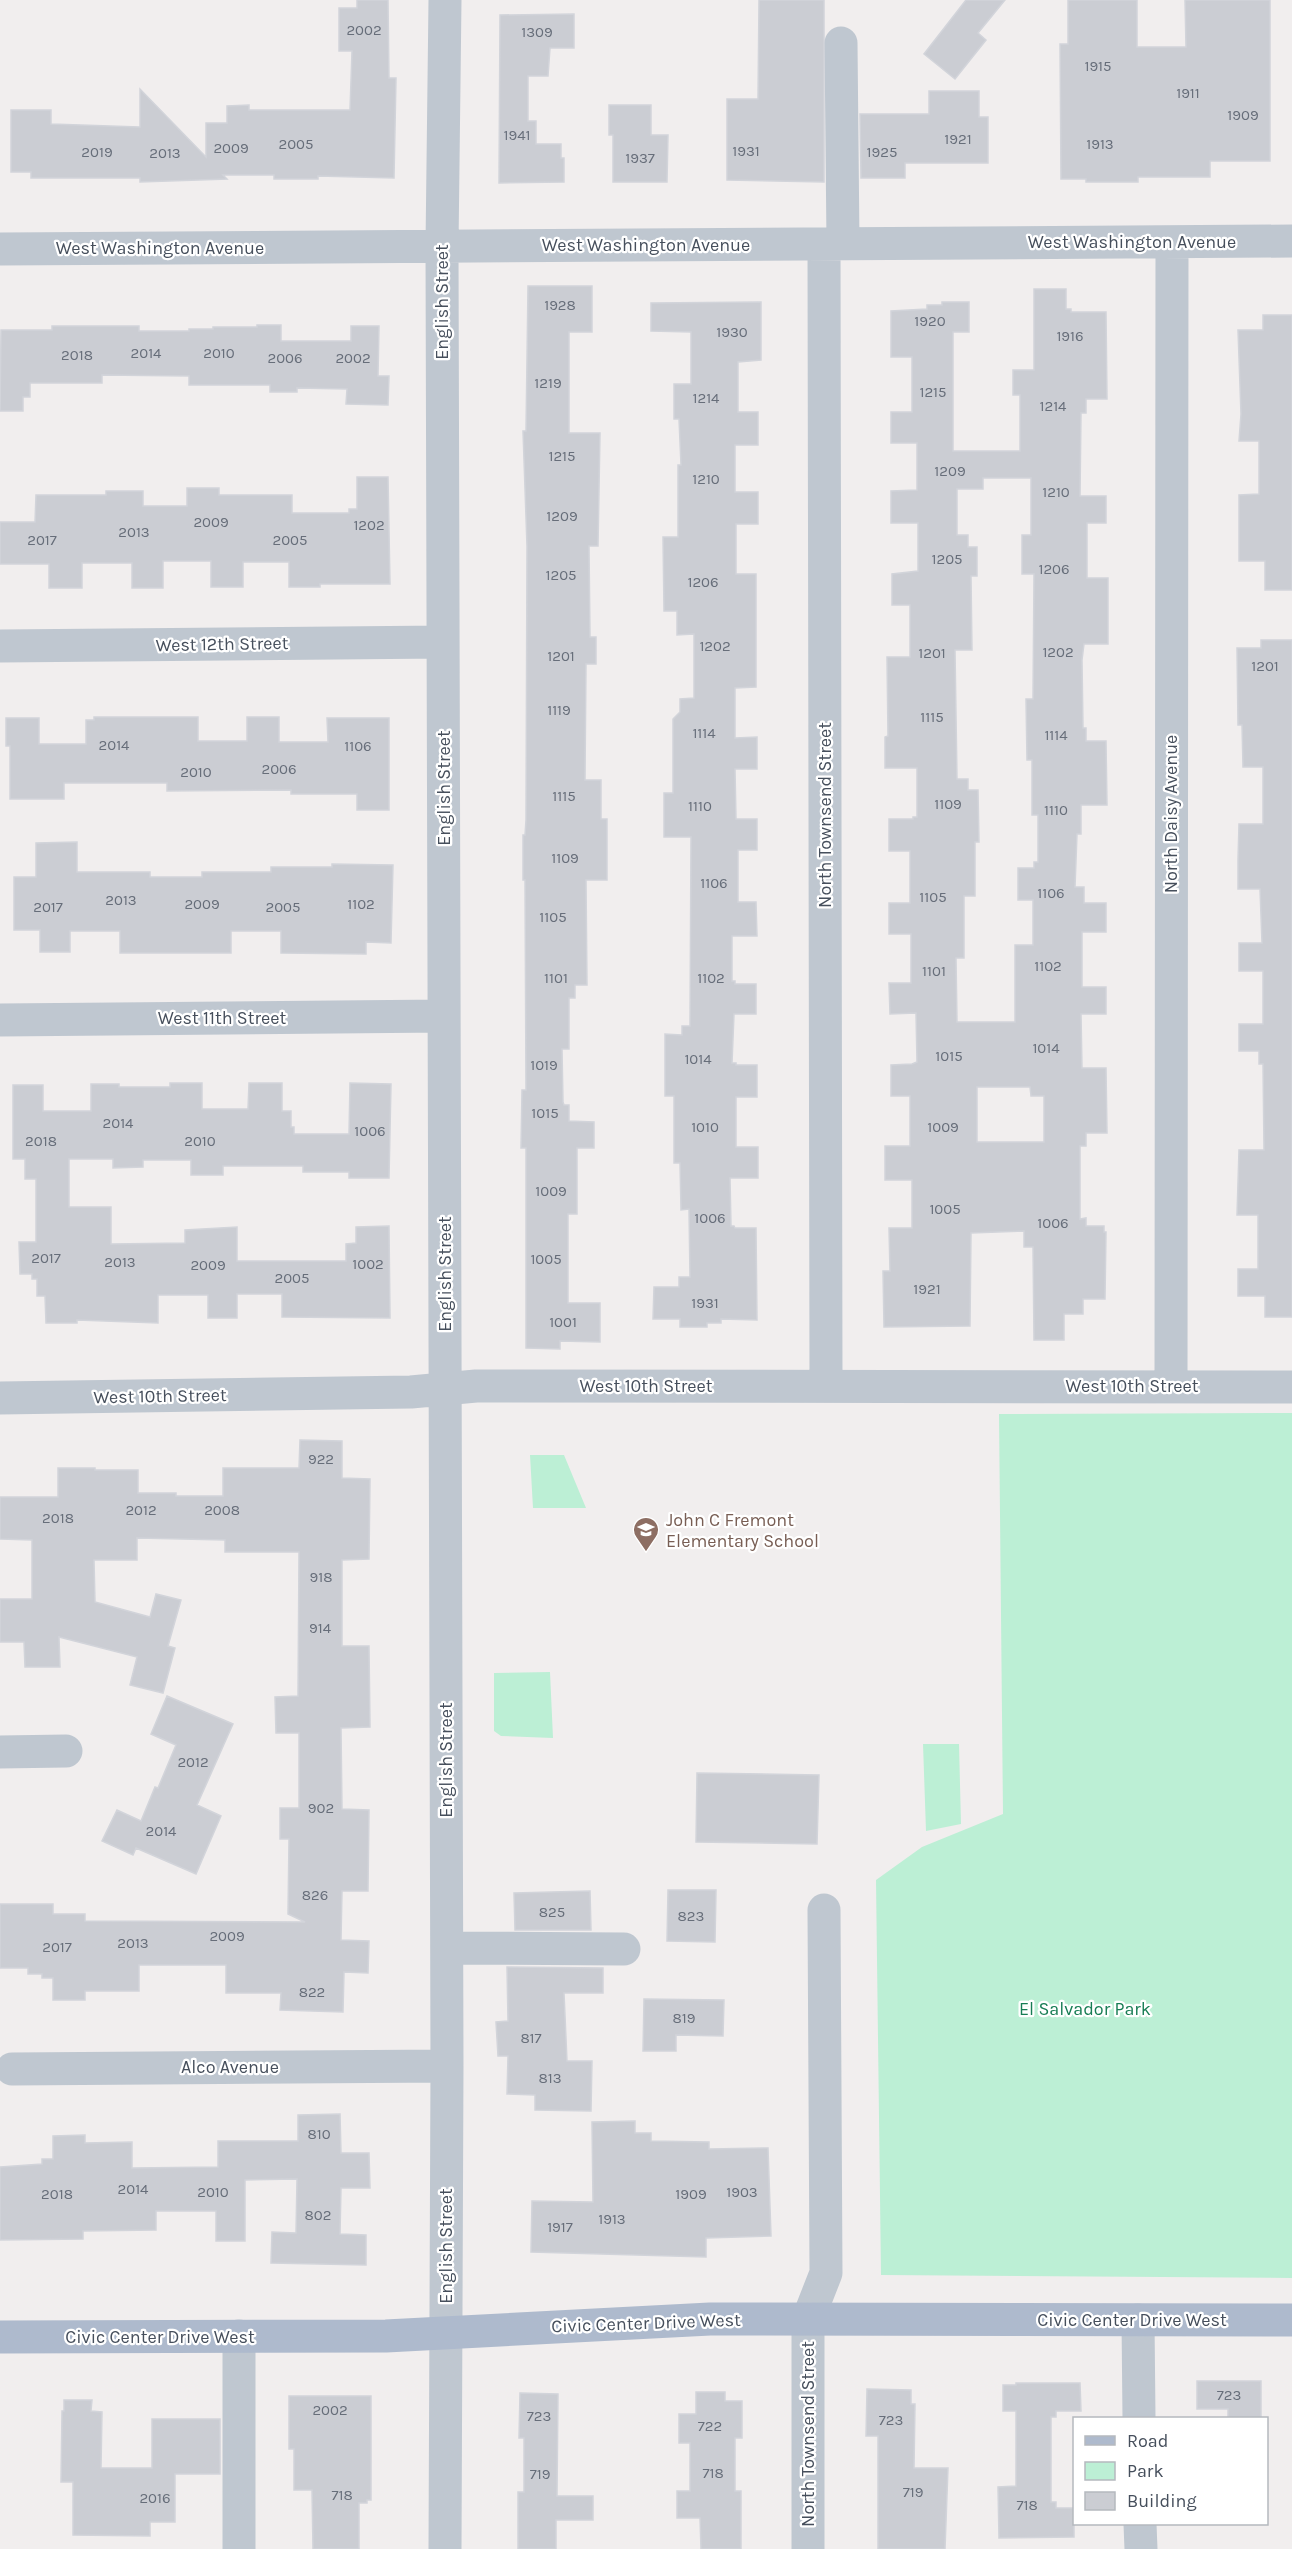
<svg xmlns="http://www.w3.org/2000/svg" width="1292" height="2549" font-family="Karla,sans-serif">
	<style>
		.green { fill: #bcefd5 }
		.building { fill: #cbcdd3; stroke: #d2d4da; stroke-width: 1.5; fill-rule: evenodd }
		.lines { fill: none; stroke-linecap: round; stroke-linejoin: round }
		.minor { stroke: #bfc7d0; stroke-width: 33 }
		.major { stroke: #aebacd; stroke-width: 33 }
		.labels { text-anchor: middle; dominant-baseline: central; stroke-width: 4.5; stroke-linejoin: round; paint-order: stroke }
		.number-label { font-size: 15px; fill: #676e7a }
		.street-label { font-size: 18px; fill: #464f5c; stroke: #fff }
		.education-label { font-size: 18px; fill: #785e54; stroke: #fff; text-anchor: start }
		.park-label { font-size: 18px; fill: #177d54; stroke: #fff }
	</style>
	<rect width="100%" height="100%" fill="#f1eeee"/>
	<path class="green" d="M1292 1413V2278L881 2275 876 1880 922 1847 1003 1814 999 1414Z
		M530 1455H564L586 1508H533Z
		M550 1672 553 1738 501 1736 494 1731V1673Z
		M923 1744H959L961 1824 926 1831Z"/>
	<path class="building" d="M357 0H388L389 78H396L394 178 318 176V179H274V175H223L227 179 140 182V178H31V172H11V110H51V124L140 127V89L206 157V123H227V106L249 105V110H350L352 51H339V8H357Z
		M759 0H824V182L727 180V99H758Z
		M966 0H1005L978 33 986 40 955 79 924 54Z
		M1068 0H1137V47H1186L1185 0H1270V161H1210V177H1138V182H1086V179H1061L1060 44H1068Z
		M574 14V48H550L548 76H528V121H536V144H561V158H564V182L499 183 500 15Z
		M929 91H979V117H988V163H905V178H861L860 114H929Z
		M609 105H651V135H668L667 182H613V135H609Z
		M528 286H592V332H569V433H600L598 546H589L590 637H596V664H586L585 780H601V819H607V880H586L587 985H575V998H569V1049H562L563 1102 564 1105H569V1121L594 1122V1148H577V1214H568V1303H600V1342L560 1341V1349L526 1348V1148H521L522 1090H526L525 880H523V835H525L526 820 527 546 523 431H526Z
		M1034 289H1066V309H1071V312H1106L1107 399H1086V413H1081L1080 496H1106V523H1087V578H1108V644H1084L1082 660 1083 728H1086V741H1106L1107 805H1081V834H1077L1075 887H1084V903H1106V932H1082V987H1106V1014H1081L1082 1068H1106L1107 1133H1086V1146H1080V1219L1086 1218V1226H1104V1232H1106L1105 1299H1083V1314H1064V1340H1034L1033 1247H1024V1231L971 1233 970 1326 884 1327 883 1271H890L889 1228H912V1180H885V1146H910V1096H891V1065L912 1064 917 1062 916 1013 890 1014 889 983H911V934H889V903H910V851H889V819H913V817H917V768H885V737L888 736 887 657H910V605H892V574L918 571V523H891V491L917 490V443H891V412H912V357H891V311L927 309V305H942V302H969V332H953V451H1020V395H1013V370H1034ZM983 478H1031V535H1022V574H1034L1033 699H1026L1027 760H1032V815H1038V862H1034V868H1018V900H1033V945H1015V1022H957L956 958H964V896H975V842H979L978 790H968V779H957L955 650H972L971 576H977V547H968V535H957V489H983ZM977 1087H1030L1031 1096H1044V1142H977Z
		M761 302V360L738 362V412H758V445H735V492H758V524H736V574H756V687L735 688V738L757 737V769H735L736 819H757V850H738V902H756L757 936H732V981H735V984H756V1014H734L732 1063H736V1065H757V1097H736V1147H758V1178H730L731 1226H734L735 1228H756L757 1320 721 1319V1323H707V1327H680V1319H653L654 1287H679V1277H690L689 1209 681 1210 680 1163H674V1096H665V1034L682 1035V1026H690L691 837H664V793H673V719L680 712V699L694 698V634L677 635V611H664L663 537H678V465H681L679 419H674V384H691V332L651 331V303Z
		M1263 315H1292V590H1265V561H1239V495L1259 494V441H1239L1241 414 1238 330H1263Z
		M257 325H281V341H351V326H379L378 376H389L388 405 346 404 347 389 297 388V392H270V385H189V376L102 375V383H30V397H23V411H0L1 330H52V326H139V331H189V329H213V327H257Z
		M357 477H388L390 584H320V587H289V562H243V587H211V561H163V588H132V563H82V588H49V564H0V522H35L36 495H106V491H143V506H187V488H219V495H292V513H349V509H357Z
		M1261 640H1292V1317H1265V1296H1238V1269H1258V1215H1237L1239 1150H1264L1263 1064H1259V1051H1239V1024H1263V971H1239V943H1262L1260 889H1238V860L1239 824H1263V767H1243L1242 725H1238L1237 648H1261Z
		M94 717H198V741H247V717H279V742H328L327 718H389V810H357V794H291V790L167 791V783H64V799H10V746H6V718H39V744H86V720H94Z
		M77 842V872H150V877H202V872H271V867H332V864L393 865 391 943 366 942V954L281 953V931H231V953H120V931H70V952H40V930H14V877H36V843Z
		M170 1083H202V1109H248L249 1083H282V1111H291V1127H294V1134H349L350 1083 391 1084 389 1178H349V1172H303V1166H223V1175H191V1160H143V1167L113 1168V1159H69V1207H111V1244L185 1243V1230L237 1227V1261H346V1244L356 1243V1227L389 1226 390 1318 282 1317V1294H237V1318H208V1295H158V1323L77 1320V1323H46L45 1296H37V1279H32V1274H20L19 1242H36V1179H25V1159H13V1085H43V1111H91V1084H119V1087H170Z
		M300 1440 342 1441V1478L370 1479 369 1559 342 1560V1646H369L370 1727 341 1728 342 1809 369 1810 368 1891H342L341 1940 369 1941 368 1973 344 1972 343 2012 280 2010 281 1993H226V1965H139V1991H85V2000H53V1978H42V1974H28V1968H0V1904H53V1914H85V1921L305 1922 288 1914 289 1839H280V1808H299V1733H276L275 1697 298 1696 299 1552H225V1540L137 1538V1560H94L95 1602 150 1617 156 1594 181 1600 168 1646 175 1648 163 1693 130 1685 137 1657 59 1637 60 1667H25L24 1642H0V1599H32V1540L0 1539V1497H58V1468H95V1470H138V1493H176V1496H223V1468H299Z
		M167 1696 233 1724 197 1805 221 1816 196 1874 136 1848 133 1855 102 1841 117 1810 141 1821 155 1787 158 1788 176 1745 151 1734Z
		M697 1773 819 1775 817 1844 696 1842Z
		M668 1890H716L715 1942 667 1941Z
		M590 1891 591 1930H515L514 1893Z
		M507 1967 603 1968V1993H564L567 2061H592L591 2111 535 2110V2095L507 2094 508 2056H498L496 2022 508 2021Z
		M644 1999 724 2000 723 2036 676 2035V2051H643Z
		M340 2114 341 2153H369L370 2188H341L340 2234 366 2235V2265L271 2263 272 2232 296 2233 297 2179 245 2180V2241H216V2211H156V2230L83 2231V2239L0 2240V2167L42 2164V2159H53V2136L85 2135V2143L132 2142V2168L218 2167V2141H298V2115Z
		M635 2121V2133H651V2141L709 2142V2149L768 2148 771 2236 706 2238V2257L531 2252 532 2201 593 2202 592 2122Z
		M1197 2381H1261V2418H1228V2409H1197Z
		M1016 2383H1080L1081 2411H1056V2417H1051V2502H1056V2508H1074V2537L999 2538 998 2487 1016 2486V2411H1003V2385H1016Z
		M867 2389 911 2390V2404H915L914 2468H948L945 2549H878V2436H866Z
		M696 2392H725V2401H742V2438H735V2491H741V2549H701L700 2518H677V2491H690V2443H679V2414H696Z
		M520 2393 558 2394 557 2496H593V2520H556V2549H518V2492H524V2438H519Z
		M289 2396H371V2500H367V2503H359V2549H313L312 2490H294V2449H289Z
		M64 2400H92L91 2411 102 2412 101 2468H152V2419H220V2474H175V2522H150V2536L73 2535V2482H61L62 2411H64Z"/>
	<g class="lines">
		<path class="minor" d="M445 0 442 246 447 2066 445 2549
			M841 43 843 244
			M824 244 826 1386
			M0 249 1292 241
			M0 646 443 642
			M0 1020 444 1016
			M1171 1387 1172 242
			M0 1398 411 1392 476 1386 1292 1387
			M0 1752 66 1751
			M447 1948 624 1949
			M12 2069 447 2066
			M1138 2320 1139 2418
			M1140 2524 1141 2549
			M239 2549V2336
			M808 2549V2319L826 2273 824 1910"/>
		<path class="major" d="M0 2337 386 2336 710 2319 1292 2320"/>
	</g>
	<defs>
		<symbol id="school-pin" viewBox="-11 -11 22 30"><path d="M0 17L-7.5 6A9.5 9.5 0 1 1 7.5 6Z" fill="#8d6e63" stroke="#fff"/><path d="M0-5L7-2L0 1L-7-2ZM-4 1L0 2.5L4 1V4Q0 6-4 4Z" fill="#fff"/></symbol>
	</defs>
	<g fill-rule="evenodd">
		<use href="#school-pin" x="631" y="1515" width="30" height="40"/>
	</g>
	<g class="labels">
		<g class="number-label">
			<text x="364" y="30">2002</text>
			<text x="537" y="32">1309</text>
			<text x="1098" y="66">1915</text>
			<text x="1188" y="93">1911</text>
			<text x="1243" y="115">1909</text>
			<text x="517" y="135">1941</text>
			<text x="958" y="139">1921</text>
			<text x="296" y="144">2005</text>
			<text x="1100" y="144">1913</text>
			<text x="231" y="148">2009</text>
			<text x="746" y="151">1931</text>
			<text x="97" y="152">2019</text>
			<text x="882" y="152">1925</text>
			<text x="165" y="153">2013</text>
			<text x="640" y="158">1937</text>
			<text x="560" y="305">1928</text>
			<text x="930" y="321">1920</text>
			<text x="732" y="332">1930</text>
			<text x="1070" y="336">1916</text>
			<text x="146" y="353">2014</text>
			<text x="219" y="353">2010</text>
			<text x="77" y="355">2018</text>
			<text x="285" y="358">2006</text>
			<text x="353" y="358">2002</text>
			<text x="548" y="383">1219</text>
			<text x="933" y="392">1215</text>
			<text x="706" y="398">1214</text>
			<text x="1053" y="406">1214</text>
			<text x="562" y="456">1215</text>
			<text x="950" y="471">1209</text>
			<text x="706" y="479">1210</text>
			<text x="1056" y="492">1210</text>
			<text x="562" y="516">1209</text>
			<text x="211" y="522">2009</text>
			<text x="369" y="525">1202</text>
			<text x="134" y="532">2013</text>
			<text x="42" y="540">2017</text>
			<text x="290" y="540">2005</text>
			<text x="947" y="559">1205</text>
			<text x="1054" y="569">1206</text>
			<text x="561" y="575">1205</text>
			<text x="703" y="582">1206</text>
			<text x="715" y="646">1202</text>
			<text x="1058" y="652">1202</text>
			<text x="932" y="653">1201</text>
			<text x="561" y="656">1201</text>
			<text x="1265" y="666">1201</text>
			<text x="559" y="710">1119</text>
			<text x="932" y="717">1115</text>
			<text x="704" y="733">1114</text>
			<text x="1056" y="735">1114</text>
			<text x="114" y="745">2014</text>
			<text x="358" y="746">1106</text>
			<text x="279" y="769">2006</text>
			<text x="196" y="772">2010</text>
			<text x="564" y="796">1115</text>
			<text x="948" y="804">1109</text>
			<text x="700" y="806">1110</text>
			<text x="1056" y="810">1110</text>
			<text x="565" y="858">1109</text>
			<text x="714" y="883">1106</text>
			<text x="1051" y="893">1106</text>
			<text x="933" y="897">1105</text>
			<text x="121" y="900">2013</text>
			<text x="202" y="904">2009</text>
			<text x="361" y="904">1102</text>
			<text x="48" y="907">2017</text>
			<text x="283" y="907">2005</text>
			<text x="553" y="917">1105</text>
			<text x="1048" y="966">1102</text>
			<text x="934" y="971">1101</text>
			<text x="556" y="978">1101</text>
			<text x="711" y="978">1102</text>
			<text x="1046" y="1048">1014</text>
			<text x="949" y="1056">1015</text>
			<text x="698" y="1059">1014</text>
			<text x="544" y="1065">1019</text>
			<text x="545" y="1113">1015</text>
			<text x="118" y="1123">2014</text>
			<text x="705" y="1127">1010</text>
			<text x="943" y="1127">1009</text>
			<text x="370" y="1131">1006</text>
			<text x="41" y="1141">2018</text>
			<text x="200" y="1141">2010</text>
			<text x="551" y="1191">1009</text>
			<text x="945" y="1209">1005</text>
			<text x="710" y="1218">1006</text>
			<text x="1053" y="1223">1006</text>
			<text x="46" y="1258">2017</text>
			<text x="546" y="1259">1005</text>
			<text x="120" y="1262">2013</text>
			<text x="368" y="1264">1002</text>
			<text x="208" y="1265">2009</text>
			<text x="292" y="1278">2005</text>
			<text x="927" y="1289">1921</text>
			<text x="705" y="1303">1931</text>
			<text x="563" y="1322">1001</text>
			<text x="321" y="1459">922</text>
			<text x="141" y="1510">2012</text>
			<text x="222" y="1510">2008</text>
			<text x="58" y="1518">2018</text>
			<text x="321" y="1577">918</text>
			<text x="320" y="1628">914</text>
			<text x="193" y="1762">2012</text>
			<text x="321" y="1808">902</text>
			<text x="161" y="1831">2014</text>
			<text x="315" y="1895">826</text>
			<text x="552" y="1912">825</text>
			<text x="691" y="1916">823</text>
			<text x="227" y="1936">2009</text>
			<text x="133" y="1943">2013</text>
			<text x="57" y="1947">2017</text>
			<text x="312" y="1992">822</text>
			<text x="684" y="2018">819</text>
			<text x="531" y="2038">817</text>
			<text x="550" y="2078">813</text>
			<text x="319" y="2134">810</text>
			<text x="133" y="2189">2014</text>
			<text x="213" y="2192">2010</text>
			<text x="742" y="2192">1903</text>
			<text x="57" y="2194">2018</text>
			<text x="691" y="2194">1909</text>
			<text x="318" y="2215">802</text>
			<text x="612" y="2219">1913</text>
			<text x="560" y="2227">1917</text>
			<text x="1229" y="2395">723</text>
			<text x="330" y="2410">2002</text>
			<text x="539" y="2416">723</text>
			<text x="891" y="2420">723</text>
			<text x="710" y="2426">722</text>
			<text x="713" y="2473">718</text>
			<text x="540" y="2474">719</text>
			<text x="913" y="2492">719</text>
			<text x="342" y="2495">718</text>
			<text x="155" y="2498">2016</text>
			<text x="1027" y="2505">718</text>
		</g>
		<g class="street-label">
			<text x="1132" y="242">West Washington Avenue</text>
			<text x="646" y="245">West Washington Avenue</text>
			<text x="160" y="248">West Washington Avenue</text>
			<text transform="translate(442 302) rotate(-90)">English Street</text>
			<text transform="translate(222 644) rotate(-1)">West 12th Street</text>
			<text transform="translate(444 788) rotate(-90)">English Street</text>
			<text transform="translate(1171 814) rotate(-90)">North Daisy Avenue</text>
			<text transform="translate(825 815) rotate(-90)">North Townsend Street</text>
			<text x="222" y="1018">West 11th Street</text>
			<text transform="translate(445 1274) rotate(-90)">English Street</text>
			<text x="646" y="1386">West 10th Street</text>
			<text x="1132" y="1386">West 10th Street</text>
			<text transform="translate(160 1396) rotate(-1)">West 10th Street</text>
			<text transform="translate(446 1760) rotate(-90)">English Street</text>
			<text x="230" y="2067">Alco Avenue</text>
			<text transform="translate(446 2246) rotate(-90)">English Street</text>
			<text x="1132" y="2320">Civic Center Drive West</text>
			<text transform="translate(646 2323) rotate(-2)">Civic Center Drive West</text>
			<text x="160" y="2337">Civic Center Drive West</text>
			<text transform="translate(808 2434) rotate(-90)">North Townsend Street</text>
		</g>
		<g class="education-label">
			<text x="666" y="1520">John C Fremont<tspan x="666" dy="21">Elementary School</tspan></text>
		</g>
		<g class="park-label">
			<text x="1085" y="2009">El Salvador Park</text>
		</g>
	</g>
	<rect x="1073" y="2417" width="195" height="108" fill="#ffffff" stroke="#b5b9be" stroke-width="1.5"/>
	<rect x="1085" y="2436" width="30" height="9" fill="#aebacd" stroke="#b5b9be" stroke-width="1.5"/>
	<text x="1127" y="2447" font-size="18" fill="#464f5c">Road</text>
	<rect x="1085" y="2462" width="30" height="18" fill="#bcefd5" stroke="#b5b9be" stroke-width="1.5"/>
	<text x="1127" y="2477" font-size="18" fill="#464f5c">Park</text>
	<rect x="1085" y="2492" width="30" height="18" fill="#cbcdd3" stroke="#b5b9be" stroke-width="1.5"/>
	<text x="1127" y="2507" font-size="18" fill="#464f5c">Building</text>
</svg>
